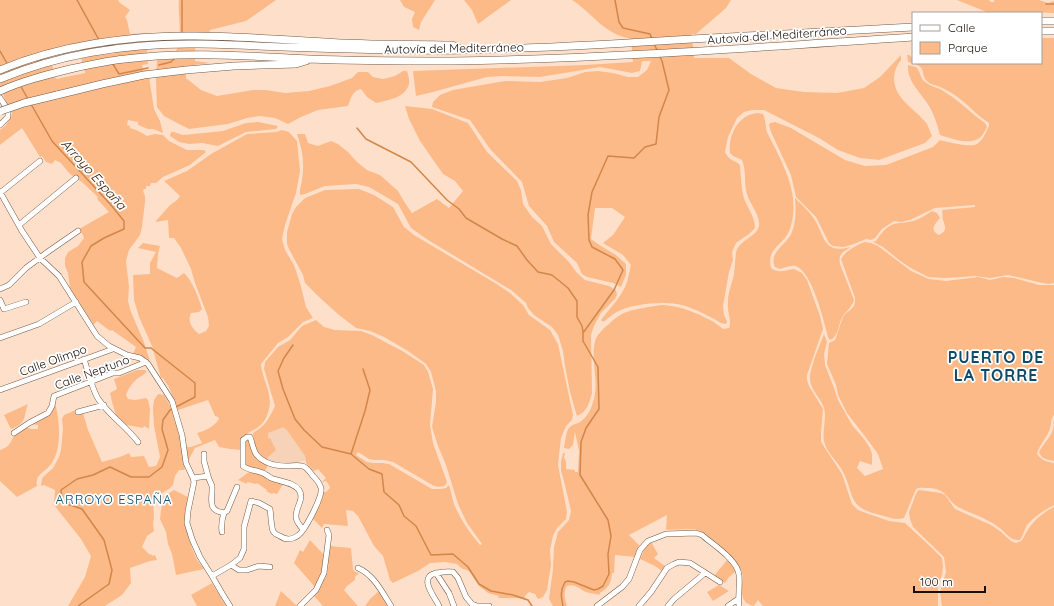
<svg xmlns="http://www.w3.org/2000/svg" width="1054" height="606" font-family="Quicksand,sans-serif">
	<style>
		.built { fill: #f6d2b8 }
		.green { fill: #fcba89; fill-rule: evenodd }
		.lines { fill: none; stroke-linecap: round; stroke-linejoin: round }
		.stream { stroke: #d28649; stroke-width: 1.5 }
		.minor-casing { stroke: #735a47; stroke-width: 6 }
		.highway-casing { stroke: #735a47; stroke-width: 8 }
		.minor { stroke: #fff; stroke-width: 5 }
		.highway { stroke: #fff; stroke-width: 7 }
		.highway-bridge-casing { stroke: #735a47; stroke-width: 8; stroke-linecap: butt }
		.highway-bridge { stroke: #fff; stroke-width: 7 }
		.labels { text-anchor: middle; dominant-baseline: central; stroke-width: 3.5; stroke-linejoin: round; paint-order: stroke }
		.street-label { font-size: 12px; fill: #190f07; stroke: #fff }
		.water-label { font-size: 13px; font-style: italic; fill: #3e2005; stroke: #fff }
		.neighbourhood-label { font-size: 13px; letter-spacing: 1px; fill: #0d4b6b; stroke: #fff }
		.district-label { font-size: 16px; font-weight: bold; letter-spacing: 1px; fill: #0d4b6b; stroke: #fff }
	</style>
	<rect width="100%" height="100%" fill="#fee0ca"/>
	<path class="built" d="M284 427 286 429 299 447 305 456V460L293 464 278 463 268 460 259 454 257 450 253 438V433H268Z"/>
	<path class="green" d="M0 0H118L120 3 130 10 125 17 127 20 130 34 145 33 148 64 142 65 143 70H148L154 109 160 121 163 133 153 129H148L138 125V122L128 120 127 125 130 126V128L136 130 142 133 147 136 155 134 163 135 169 141 187 150H204L206 152 190 165 163 177 156 183H151L150 186H146V189H144L143 191 145 196V202L142 227 140 235 129 250 126 261 129 287 128 301 131 312 144 342 151 365 133 354 136 347 112 330 110 331 97 321 93 325 92 322 89 318 76 298 70 288 68 273 65 266V258L68 252 78 246 84 238 83 235 79 229 109 212 97 199 98 197 82 182 74 177 68 172 61 163 55 160 52 164 46 162 42 156 40 157 22 128 0 145V130L6 125 11 117 12 113 5 100 0 85ZM78 44 85 73 56 79 48 51Z
		M179 0H276L246 21 210 30 209 33H196L195 61 211 63 186 66V78L201 90 217 96 253 90H266L285 93 309 91 330 86 352 78 358 72H368L373 77 383 79 395 76 403 71H407C408 75 410 80 409 84 405 98 389 100 376 103L367 97 361 89C352 91 351 98 348 106L318 110 301 117 288 124 275 118 260 116 247 118 228 124 189 129 177 123 164 116 157 107 156 80 157 60C160 60 164 60 167 59 187 52 177 16 179 0Z
		M400 0H435L421 22 419 30 413 27 412 19 415 12 404 7Z
		M464 0H511L478 24 472 10Z
		M572 0H731L726 8 696 34H692L694 58H729L751 74 776 88 804 92 837 93 864 88 880 77 901 55V60C896 66 894 73 894 80 896 101 916 109 927 124 929 128 930 132 932 136L925 143 879 160 860 158 838 150 819 138 764 110H752L744 112 737 118 728 137 725 152C730 162 734 159 740 165 741 177 741 190 745 201 749 210 755 218 755 228L749 234 736 243 732 252 733 260 729 272 723 306 724 315 727 321 726 324 721 323C711 317 699 311 688 307 672 300 637 303 621 310 615 312 609 318 603 322L601 320C608 310 618 301 624 289 628 282 629 273 631 265L623 255 603 243 613 235 625 217 612 208H595L591 239 601 246 616 255 626 264V275L621 287 613 283 587 277 582 274 577 263 554 242 547 226 529 206 522 182 490 149 470 120 432 107 433 102 440 95 453 90 505 81 540 82 567 78 585 72 598 71 613 73 628 77H638L647 70 651 61H642L640 71 632 73 600 67 540 77 502 76 487 77 433 92 416 96 413 71 585 65 633 62 631 39C602 33 595 15 572 0Z
		M957 0H989L991 2H994V0H1039L1048 3 1054 1V13L1032 12 989 13Z
		M1041 38H1054V283L1048 284 1038 282 1008 275 990 278 975 276 963 277 945 278 928 277 909 267 899 260 883 247 873 242 876 241C880 235 886 226 894 224 901 222 909 223 916 220 921 218 927 214 932 211L937 213 940 218C935 224 929 230 939 235 948 230 945 227 943 220 942 216 943 213 942 210L975 207V205L935 208 910 220 901 222 894 221 882 229 875 238 871 240 866 239 854 244 844 247 833 246 829 243 816 217 796 197 791 175 771 132 769 125 770 123 775 122 791 128 845 160 865 166 886 165 933 147 940 140C947 142 972 148 977 144 983 140 986 132 989 126V123C976 115 966 102 953 94 949 91 944 89 940 87 936 85 931 85 928 82 918 73 930 67 908 62L907 55H909L913 58V63H1041Z
		M908 65 916 67C920 71 920 76 923 80 928 85 934 87 940 89 944 91 947 94 951 96 963 104 973 115 985 123L987 127C985 131 982 137 978 139 967 145 951 138 940 135 937 124 934 113 927 103 919 91 907 81 908 65Z
		M405 106 432 109 468 123 487 152 517 181 521 190 523 204 532 217 542 226 551 244 569 262 577 273 585 280 609 286 616 290 617 295 615 299 601 313 594 326 591 335 592 393C589 404 587 412 577 416L570 392 565 366 563 351 558 335 552 327 534 315 528 308 526 303 511 290 428 240 411 228 398 204 369 187 356 184 325 186 305 194 300 195C299 189 302 184 302 179 305 163 302 149 297 134H305L308 143 318 146 331 141 338 144 348 152 357 162 367 170 380 175 398 191 405 203 412 213 437 199 449 208 463 191 455 181 443 174 420 141 409 119Z
		M757 113 763 114C766 120 765 126 767 132 770 139 774 145 777 152 789 177 799 200 790 229 784 246 766 247 771 268 779 274 786 270 794 269L802 273 807 280 820 316 823 329 807 375V380L809 386 823 409 821 433V442L842 474 852 504 858 510 866 513 889 521 905 523 932 548 942 558 943 566 942 575 938 584V606H763L758 600 754 606C735 602 745 584 742 572 741 568 738 564 736 561 732 556 706 534 700 531 694 528 673 530 666 530L667 515 629 535 639 545 635 557 615 555 614 573H612C612 580 609 587 603 591 599 594 602 590 599 595 595 593 591 594 586 592 579 589 575 583 567 586 563 593 565 599 567 606H553L549 599 553 569 554 547 558 532 569 520 571 511 564 481 561 471V462L563 453H565L564 457 566 462V469L575 470V472H578L579 451 575 432 573 445 569 449 564 448C565 443 566 431 569 428 572 424 577 424 580 422 587 417 591 410 593 402 600 382 590 361 595 341 597 334 605 327 610 323 622 312 628 311 643 308 650 307 657 305 664 305 680 306 697 313 710 320 715 322 719 326 723 329L729 328C732 320 728 316 728 307 727 294 731 287 734 274 735 267 735 260 736 253 738 239 761 237 759 222 758 213 751 205 748 197 743 185 747 172 742 160L733 156 730 153C728 139 735 122 747 116 750 114 753 114 757 113Z
		M258 122 278 126 276 129 246 132 218 146 202 143 189 144 179 142 170 136 171 132H174L183 135 223 131 246 123Z
		M282 130 289 132 297 141 300 171 296 193 285 225 282 239 285 250 294 265 300 283 306 307 313 318 303 322 288 337 278 343 261 364C262 379 273 394 269 409 266 422 261 426 250 432 248 434 245 435 243 438 241 441 242 446 242 450L230 449 219 447 215 440 195 448 188 461 186 447H191L202 443 197 433C205 431 215 426 219 419L218 417 215 416 208 400 178 410 169 387 163 378H161L152 346 139 317 134 300 133 275 150 274V263L156 252 138 248 143 243 160 246 158 254 157 268 177 278 184 273C193 282 198 296 202 309L199 312 191 313C187 321 192 329 199 334L206 331 209 326 208 317 195 283 191 269 181 248 174 238H169L168 220 155 222 170 205 177 200 180 196 164 181 187 171 211 154 247 134 276 132Z
		M359 189 374 195 393 207 404 227 414 235 495 283 510 293 523 305 529 315 550 330 558 344 573 415 572 420 566 426 561 438 558 465 567 512 566 519 557 528 553 536 550 550 551 565 547 590 543 597 538 599 535 594 529 592 525 596V600L518 598H498L499 596 488 593 479 586 469 571 461 568 457 564 445 562 430 563 418 571 393 583 390 580 383 556 374 546 358 516 353 511 346 510 348 526 324 524 322 528 312 518 323 492H326L330 488 329 485 326 481 322 482 326 478 318 469 314 471 306 463 305 456 286 429H285L284 427 268 433V439L270 438 276 450 266 459C256 453 253 444 253 433 267 424 268 420 275 406L264 369 265 362 278 347 290 340 302 326 316 320 324 327 335 330 361 331 372 335 404 352 424 365 428 372 433 389 430 425 433 443 447 482C445 488 439 487 434 486L393 462 384 460H374L369 459 358 452 356 455 367 462 374 463H382L389 464 432 489H440L446 488 449 485C451 491 452 498 454 504 460 519 470 533 480 545L482 544 467 523 458 504 446 465 438 446 432 427 436 402V391L431 372 426 364 408 351 384 337 370 331 356 328 339 315 319 297 305 283 303 275 289 249 287 244V232L292 214 296 207 305 198 325 190Z
		M795 198C802 205 811 213 816 222 825 239 825 254 851 247 843 252 838 254 840 264L854 300C852 307 847 310 843 316 838 323 839 337 830 340L828 337C824 322 812 270 795 266 790 265 785 268 780 269L775 267C768 252 787 245 792 232 796 221 796 210 795 198Z
		M865 242 871 243 878 246 911 271 929 279 946 281 978 277 990 280 1003 277 1014 278 1039 285H1054V415C1050 420 1052 425 1049 431 1046 439 1039 445 1037 454 1041 460 1047 462 1054 463V505C1044 510 1034 517 1027 525 1024 530 1023 536 1020 540 1012 541 1006 534 1001 529 989 519 972 514 958 507 945 498 947 489 929 488 924 488 920 487 916 489L904 518C896 521 888 517 880 515 874 513 868 512 863 509 852 503 851 492 847 481 845 476 843 471 840 467 835 459 826 451 824 441 822 430 827 419 824 408 821 398 811 391 810 380 809 369 820 345 824 334L827 342 824 354 825 365 834 388 838 400 852 425 864 439 870 448 872 454V465L860 461 857 468 865 476 883 469 878 454 867 439 847 413 838 395 836 385 827 364 829 343 835 340C838 333 840 324 843 317 848 309 856 310 855 298L841 259C845 251 857 245 865 242Z
		M137 370H144L147 371C144 375 141 376 137 379 132 383 128 389 126 395L128 399 135 400 146 398 148 400 150 409 149 429 144 426 143 428 127 425 126 428 115 416 116 415 112 402 110 393 117 389 114 379Z
		M158 394 164 395C172 407 178 425 181 440 183 450 181 457 185 468L184 470H179L175 476 173 485 169 489 158 495 153 500 154 518 153 524 154 531 147 536 142 547 150 555 151 554 153 556 155 555 157 560 150 561 130 568 131 583 122 595 105 606H68L85 577 91 556 81 539 54 505 55 490 44 485 41 486 42 478 53 468 59 457 61 450 63 429 62 419 64 415 76 410 78 415 83 413 88 430 102 462 120 457 129 453 131 457 144 456 149 467 156 466 160 457 154 426 153 408 154 400Z
		M55 403C60 420 62 450 51 464 48 469 37 475 37 480 36 482 37 484 37 486L17 497 0 481V450C10 446 9 445 14 436 16 432 22 430 25 427L31 429H38V425L31 424 52 411Z
		M28 404C23 418 27 423 11 429L4 415Z
		M1054 419V461C1048 460 1041 459 1039 452 1043 444 1051 437 1053 429 1054 426 1053 423 1054 419Z
		M248 438 254 454 268 465 265 471C260 470 249 468 246 465L245 441Z
		M249 472 263 475 283 484 277 494 273 493 272 494 266 491 267 490 257 483 256 484 247 482V484L238 480Z
		M174 490 188 497 185 513 188 536 193 551 197 560 204 569 176 575 172 554 168 544 166 532 160 519 162 503 163 497Z
		M919 490 941 493 945 495 955 509 991 525 1000 531 1011 541 1016 543 1021 541C1023 539 1024 536 1026 533 1032 522 1042 513 1054 507V606H942L940 592 946 572 944 557 913 527 910 519 909 512 913 502 915 496 917 492Z
		M310 540 323 554H324L322 572 315 587 294 563 300 550 303 552Z
		M651 542 658 554 654 558 665 566 662 571 655 566 640 559 645 548Z
		M329 546 351 548 353 569 355 572 359 573 355 577V580L347 586 344 590 358 606H323L314 596 325 578 328 570Z
		M727 560 732 564 736 571 729 577 725 583 714 576Z
		M212 583 226 606H197L191 595Z
		M719 585 729 591 713 601 707 592Z
		M281 591 296 605 297 606H275Z
		M379 591 388 606H365L370 599Z"/>
	<g class="lines">
		<path class="stream" d="M77 0 99 40
			M182 0V34
			M615 0 619 22 623 28 650 34 652 39
			M1046 4H1054
			M654 44 658 52
			M0 51 8 65
			M113 64 119 74 148 68
			M159 65 171 62 175 58
			M20 85 28 99
			M31 104 52 141 111 205 124 221V229L104 238 91 246 82 262 84 282 145 348H151L195 383V397L176 407
			M357 128 366 139 411 162 447 200 459 209 466 218 502 239 517 246 527 260 538 272 552 275 568 288 577 301V317L582 326 583 332
			M293 345 284 358 278 371 283 389 295 419 304 430 322 447 351 454
			M363 369 370 390 365 411 351 454 369 469 382 474 384 492 399 505 404 516 416 526 431 555 453 554 468 567 479 584 491 591 513 595 528 600 532 606
			M78 606 109 584 112 570 104 540 82 509 67 504 62 499 61 490 77 479 93 475 110 467 131 477H149L162 467 168 450 162 429 163 420 170 410 172 409
			M563 606C561 596 560 591 565 582L568 581 574 582 594 590 598 589 603 586 609 574 608 554 611 536 608 520 580 475 581 442 586 428 599 409 598 367 583 341V333L614 290 623 270 615 259 592 247 589 240 588 215 592 192 608 156 634 158 645 147 656 144 659 117 669 90 662 61 659 55"/>
		<defs>
			<path id="minor" d="M0 98 8 110V117L0 125
				M0 192 22 231 40 258 59 276 97 336 109 346 127 355 140 358 148 364 172 401 182 435 186 463 193 478 194 482 188 511 187 523 192 539 200 557 212 576 223 595 230 606
				M0 193 40 161
				M19 225 76 178
				M0 289 9 285 26 268 49 251 78 231
				M0 300 4 309 26 302
				M0 338 39 324 76 302
				M84 359C88 371 92 390 99 400 110 416 127 427 138 442
				M0 390 113 349
				M78 412 104 405
				M14 433 29 423 48 413 52 406 54 396 113 373H119L146 362
				M204 454V461L208 476
				M193 478 208 476C209 480 211 483 212 486 213 499 206 510 224 513L227 511 237 487
				M222 532C221 525 222 519 224 513
				M231 565 239 570H247L259 566 270 567
				M358 568C374 575 382 592 391 606
				M436 573 449 593 454 606
				M212 576 231 565 240 558 244 549V527L251 501 259 503 270 509C271 515 271 526 273 531 274 533 277 535 280 536 288 542 298 538 303 530 308 523 323 496 321 488 320 484 316 479 313 476 310 472 306 466 302 466 297 465 292 466 287 466 276 466 263 463 256 454 253 449 252 442 250 437H247L243 440V466C248 470 254 470 260 472 264 473 268 476 271 478 281 482 293 482 299 490 305 499 295 508 296 517 296 522 301 526 303 530
				M300 606 316 590 324 573 329 535 327 530
				M439 606 438 604C433 595 418 576 437 573 442 572 447 571 453 572L458 578 466 597 472 604 477 606H489
				M597 606 622 587 629 579 640 550 648 541 666 534 696 533 702 535C712 544 738 560 739 575 740 585 738 596 739 606
				M639 606 651 592 667 568 674 564 679 562 690 563 720 582
				M668 606 674 599 705 573
				M728 606 738 599"/>
			<path id="highway" d="M1041 21H1054
				M1041 31H1054
				M0 70C59 45 132 35 195 36 239 36 282 40 325 42 367 45 410 44 452 45L457 47
				M0 79C62 53 132 43 199 44 226 44 254 46 282 47 343 49 405 51 466 50 541 48 617 44 692 39 766 35 839 31 913 27
				M0 91C22 81 46 75 70 69 88 65 106 61 125 59 186 51 248 56 309 59 357 61 405 61 452 61 606 59 760 47 913 37
				M57 95 102 84 144 75 186 70 234 66 296 64 306 61"/>
		</defs>
		<use href="#minor" class="minor-casing"/>
		<use href="#highway" class="highway-casing"/>
		<use href="#minor" class="minor"/>
		<use href="#highway" class="highway"/>
		<defs>
			<path id="highway-bridge" d="M1 111 24 103 57 95"/>
		</defs>
		<use href="#highway-bridge" class="highway-bridge-casing"/>
		<use href="#highway-bridge" class="highway-bridge"/>
	</g>
	<g class="labels">
		<g class="street-label">
			<text transform="translate(777 35) rotate(-4)">Autovía del Mediterráneo</text>
			<text transform="translate(454 48) rotate(-1)">Autovía del Mediterráneo</text>
			<text transform="translate(53 360) rotate(-20)">Calle Olimpo</text>
			<text transform="translate(92 372) rotate(-20)">Calle Neptuno</text>
		</g>
		<g class="water-label">
			<text transform="translate(94 174) rotate(48)">Arroyo España</text>
		</g>
		<g class="neighbourhood-label">
			<text x="114" y="499">ARROYO ESPAÑA</text>
		</g>
		<g class="district-label">
			<text x="996" y="357">PUERTO DE<tspan x="996" dy="18">LA TORRE</tspan></text>
		</g>
	</g>
	<rect x="912" y="12" width="130" height="52" fill="#ffffff" stroke="#a39f9c"/>
	<rect x="920" y="25" width="20" height="6" fill="#ffffff" stroke="#a39f9c"/>
	<text x="948" y="32" font-size="12" fill="#190f07">Calle</text>
	<rect x="920" y="42" width="20" height="12" fill="#fcba89" stroke="#a39f9c"/>
	<text x="948" y="52" font-size="12" fill="#190f07">Parque</text>
	<path d="M914 586v6h71v-6" fill="none" stroke="#190f07" stroke-width="2"/>
	<text x="920" y="586" font-size="12" fill="#190f07" stroke="#ffffff" stroke-width="3" paint-order="stroke">100 m</text>
</svg>
